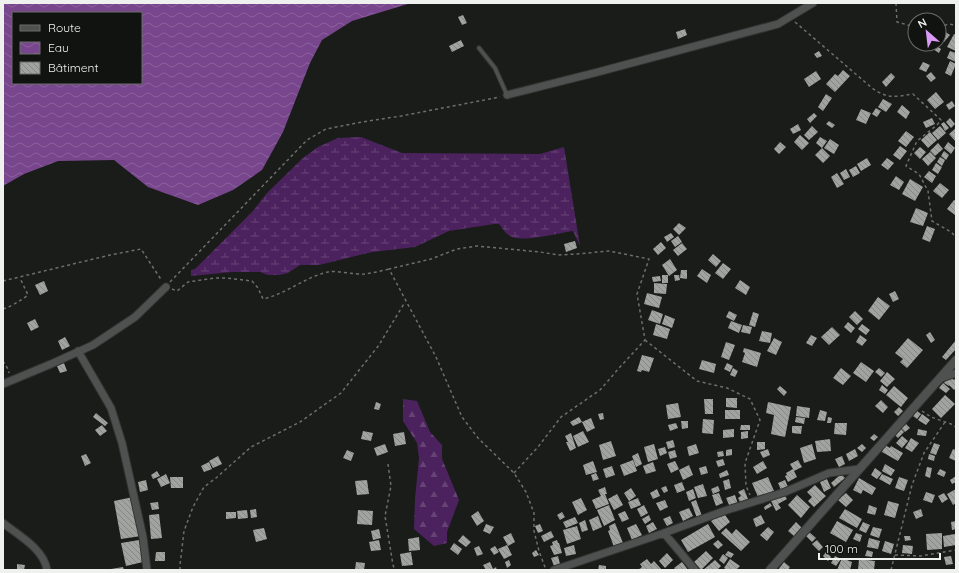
<svg xmlns="http://www.w3.org/2000/svg" width="959" height="573" font-family="Quicksand,sans-serif">
	<style>
		.forest { fill: url(#forest-firs) }
		.wetland { fill: url(#wetland-marsh) }
		.water { fill: url(#water-waves); fill-rule: evenodd }
		.building { fill: url(#building-back-hatch) }
		.lines { fill: none; stroke-linecap: round; stroke-linejoin: round }
		.service-casing { stroke: #343534; stroke-width: 5.5 }
		.minor-casing { stroke: #343534; stroke-width: 9 }
		.tertiary-casing { stroke: #343534; stroke-width: 10 }
		.path { stroke: #6d6f6d; stroke-width: 1.5; stroke-dasharray: 3 3; stroke-linecap: butt }
		.service { stroke: #4e514f; stroke-width: 3.5 }
		.minor { stroke: #4e514f; stroke-width: 7 }
		.tertiary { stroke: #4e514f; stroke-width: 8 }
	</style>
	<defs>
		<pattern id="forest-firs" width="22" height="20" patternUnits="userSpaceOnUse"><rect width="22" height="20" fill="#4c225e"/><path d="M5 1l3.5 6h-7zM16 11l3.5 6h-7z" fill="#664375"/></pattern>
		<pattern id="wetland-marsh" width="20" height="14" patternUnits="userSpaceOnUse"><rect width="20" height="14" fill="#4c225e"/><path d="M1 5h8M5 5V1M11 12h8M15 12V8" fill="none" stroke="#664375"/></pattern>
		<pattern id="water-waves" width="16" height="10" patternUnits="userSpaceOnUse"><rect width="16" height="10" fill="#78468d"/><path d="M0 5q4-4 8 0t8 0" fill="none" stroke="#8c619d"/></pattern>
		<pattern id="building-back-hatch" width="6" height="6" patternUnits="userSpaceOnUse"><rect width="6" height="6" fill="#a1a3a1"/><path d="M-1 5l2 2M0 0l6 6M5-1l2 2" fill="none" stroke="#868886"/></pattern>
	</defs>
	<rect width="100%" height="100%" fill="#1a1c1a"/>
	<path class="forest" d="M403 399 417 401 425 420 430 432 442 445V459L459 500 447 532V543L434 546 414 529 415 499 419 458 417 443 403 421Z"/>
	<path class="wetland" d="M361 137 402 153 540 154 564 147 580 246 573 231C559 233 521 243 510 236 506 234 502 228 499 224H494L449 231 415 247 372 252 319 265H300L288 273 279 275H268L260 272H232L191 276V270L195 269 253 211 267 193 303 158 318 147 338 138Z"/>
	<path class="water" d="M3 3H411L352 21 322 40 310 63 283 132 262 170 233 190 198 205 148 187 114 160 58 161 24 174 3 186ZM13 13H141V83H13Z"/>
	<path class="building" d="M463 15 467 23 462 25 458 17Z
		M685 29 687 35 678 39 676 32Z
		M944 31 950 35 944 42 939 38Z
		M954 34 956 35V51L947 47Z
		M461 40 464 46 452 52 449 46Z
		M935 45 941 49 939 53 933 49Z
		M819 51 822 56 817 58 814 54Z
		M950 51 956 53V62L947 58Z
		M950 61 956 64 951 76 945 73Z
		M923 62 930 65 926 72 919 69Z
		M843 70 850 76 835 92 826 84 835 74 838 76Z
		M816 71 821 79 809 87 804 79Z
		M931 72 936 78 931 82 926 76Z
		M891 73 895 77 886 87 882 82Z
		M936 92 944 102 935 109 927 100Z
		M826 94 832 98 823 111 818 107Z
		M883 99 892 104 886 112 878 107Z
		M952 101 955 106 949 110 946 105Z
		M902 105 910 112 906 119 897 112Z
		M876 108 881 111 877 117 872 114Z
		M861 109 871 113 866 124 856 120Z
		M814 113 817 116 810 123 807 119Z
		M932 118 935 124 926 128 923 122Z
		M950 118 955 124 951 128 946 122Z
		M829 121 835 125 832 128 826 124Z
		M944 122 949 128 945 131 941 124Z
		M798 124 801 130 793 134 790 129Z
		M812 126 818 132 809 140 804 135Z
		M940 126 946 133 938 140 932 133Z
		M956 128V142L949 134Z
		M906 131 914 137 906 147 898 141Z
		M930 132 937 140 928 148 921 140Z
		M800 135 809 143 802 150 794 142Z
		M820 137 827 141 822 148 816 143Z
		M830 139 839 145 834 154 824 148Z
		M780 142 786 147 779 154 774 149Z
		M948 142 955 148 951 154 944 148Z
		M938 143 943 149 935 156 930 151Z
		M900 146 907 151 900 160 893 155Z
		M920 147 926 152 920 159 914 153Z
		M822 148 830 156 823 163 815 155Z
		M944 151 949 155 946 160 941 156Z
		M930 152 936 158 928 166 922 159Z
		M940 157 945 160 942 166 937 162Z
		M867 158 871 165 861 171 857 164Z
		M887 158 894 163 888 170 881 165Z
		M936 163 942 167 938 174 932 170Z
		M856 166 860 173 853 177 849 170Z
		M846 169 850 177 844 180 840 173Z
		M929 171 936 176 932 183 924 177Z
		M837 173 844 184 837 188 831 177Z
		M896 176 904 182 899 190 890 185Z
		M910 179 923 187 915 201 902 194Z
		M940 183 949 190 942 198 933 191Z
		M954 200 956 201V213L955 215 947 209Z
		M916 208 928 213 923 226 910 222Z
		M679 223 686 228 679 235 673 229Z
		M927 226 935 229 930 242 922 239Z
		M671 233 674 237 667 242 664 237Z
		M678 236 682 242 675 247 671 241Z
		M575 241 577 248 566 252 564 244Z
		M661 242 666 248 658 255 653 249Z
		M682 243 687 249 678 256 673 250Z
		M713 254 721 261 716 267 708 260Z
		M670 259 677 270 669 276 662 265Z
		M723 263 731 269 723 279 715 273Z
		M702 269 711 275 707 283 697 276Z
		M681 270H687V279L680 278Z
		M662 275H668V283H662Z
		M674 275H679L680 280 675 281Z
		M660 276 661 281 653 282 652 277Z
		M740 280 750 287 746 295 735 288Z
		M44 281 48 291 40 295 35 285Z
		M654 283 667 284 666 294 654 293Z
		M895 291 899 299 893 302 889 294Z
		M647 293 662 297 659 308 644 304Z
		M878 297 890 306 879 320 868 311Z
		M652 310 663 314 660 324 648 320Z
		M729 311 737 315 734 321 726 317Z
		M855 311 863 319 857 325 849 317Z
		M753 312 759 314 755 327 749 325Z
		M665 315 675 319 672 328 662 324Z
		M35 319 39 327 31 331 27 323Z
		M731 321 742 325 739 333 728 328Z
		M848 322 855 328 851 333 844 327Z
		M656 324 670 329 667 339 653 335Z
		M862 324 870 330 866 335 858 329Z
		M743 325 752 327 750 334 741 332Z
		M832 327 840 335 829 345 821 337Z
		M762 331 772 333 770 343 759 341Z
		M930 332 935 340 931 343 926 335Z
		M811 335 817 338 812 346 806 343Z
		M860 335 867 340 862 346 856 342Z
		M65 337 70 346 62 350 58 341Z
		M774 338 782 342 776 355 767 351Z
		M908 338 923 350 907 368 900 362 903 359 895 353Z
		M956 340V349L946 360 942 357Z
		M726 342 735 345 729 360 721 357Z
		M744 348 761 353 757 367 742 362 745 353 743 352Z
		M642 355 654 358 649 372 642 370 641 372 637 371Z
		M702 360 716 364 714 373 699 369Z
		M861 362 874 371 866 382 853 373Z
		M64 363 67 371 60 373 57 366Z
		M727 363 733 366 730 372 724 369Z
		M733 368 738 371 735 377 730 375Z
		M841 368 851 376 843 385 833 378Z
		M879 368 885 373 881 377 875 372Z
		M887 372 895 379 887 387 880 381Z
		M949 376 954 380 949 386 944 383Z
		M955 379 956 380V388L954 390 949 385Z
		M943 383 950 389 946 393 939 388Z
		M882 385 888 390 885 394 879 390Z
		M780 386 787 392 784 396 777 389Z
		M894 386 908 398 901 407 886 395Z
		M945 395 955 404 941 418 932 409Z
		M726 398H737V408L726 407Z
		M704 399H713V414H705Z
		M881 400 888 407 883 413 875 406Z
		M376 402 381 404 379 410 374 409Z
		M768 402 791 407 785 437 771 434 774 415 766 413Z
		M678 403 681 417 668 419 666 405Z
		M797 406 810 408 809 418 796 416Z
		M899 407 903 411 898 416 894 412Z
		M725 410H740V419H725Z
		M820 410 827 412 825 421 817 420Z
		M917 411 921 414 917 419 913 416Z
		M96 413 108 423 105 426 93 417Z
		M603 413 604 419 600 420 598 414Z
		M922 414 930 420 926 425 918 420Z
		M579 417 582 422 573 426 570 422Z
		M796 417 805 418 804 424 795 422Z
		M828 417 832 418 831 423H827Z
		M591 418 595 428 587 432 582 422Z
		M703 419 714 420 713 434 702 433Z
		M681 421H688V428L682 429Z
		M676 423 678 428 670 431 668 425Z
		M835 423H847L846 435 834 434Z
		M906 424 910 428 905 432 901 428Z
		M102 425 107 431 100 436 95 430Z
		M741 425H750V430H740Z
		M792 426H802L801 434 792 433Z
		M734 429V437L723 438V430Z
		M901 429 904 432 898 438 895 435Z
		M918 429 927 431 926 436 917 435Z
		M363 431 373 433 371 441 361 439Z
		M583 431 589 442 578 447 573 436Z
		M748 431V438L741 439V432Z
		M404 432 406 444 395 446 393 434Z
		M571 433 576 448 570 451 566 442H568L565 436Z
		M874 434 878 437 874 441 870 438Z
		M902 436 908 441 902 448 896 443Z
		M911 438 919 443 912 452 905 448Z
		M830 439 831 451 817 452 815 441Z
		M673 440 675 447 668 449 666 442Z
		M611 441 616 456 603 460 599 445Z
		M757 442H765V449L757 450Z
		M934 443 940 445 936 455 930 453Z
		M385 444 388 452 377 456 374 448Z
		M654 444 658 459 648 462 644 447Z
		M696 444 699 453 689 456 687 447Z
		M812 444 816 459 804 463 800 448Z
		M862 444 866 448 862 452 857 448Z
		M885 445 890 448 891 446 903 453 898 461 882 452Z
		M665 447 667 453 660 456 658 449Z
		M732 449V455L726 456V450Z
		M768 449 770 455 763 458 760 452Z
		M855 449 858 456 849 461 846 454Z
		M953 449 956 450V461L949 458Z
		M347 450 354 453 351 461 343 458Z
		M675 450 677 457 670 459 668 452Z
		M723 451 724 456 718 457 717 452Z
		M638 453 642 464 636 467 632 456Z
		M86 454 91 463 85 466 81 456Z
		M929 454 935 456 934 461 928 459Z
		M218 456 222 464 213 468 209 461Z
		M842 456 845 464 839 467 835 459Z
		M723 459 725 465 718 467 716 461Z
		M633 460 637 471 624 476 620 465Z
		M798 460 802 467 794 471 797 477 788 482 785 476 787 475 786 473 793 469 790 464Z
		M593 461 597 472 586 475 583 465Z
		M675 461 679 469 671 473 667 464Z
		M763 461 767 468 757 474 753 467Z
		M209 462 212 469 204 472 201 466Z
		M653 462 656 471 646 474 643 466Z
		M885 464 895 470 891 476 882 471Z
		M689 465 693 475 683 480 679 470Z
		M612 466 615 475 606 478 603 469Z
		M706 466 708 473 701 475 699 468Z
		M927 467 932 468 930 478 925 476Z
		M875 468 882 473 877 479 871 475Z
		M940 469 946 472 944 477 937 474Z
		M727 470 729 475 720 478 719 474Z
		M157 471 160 476 153 479 151 475Z
		M596 473 599 479 593 481 591 475Z
		M166 474 170 483 161 487 157 479Z
		M841 474 845 478 834 487 831 483Z
		M882 474 893 479 890 485 879 479Z
		M956 476V482L952 484 950 480Z
		M170 477H183V488H171Z
		M768 477 774 491 758 497 752 483Z
		M899 477 908 480 904 491 895 488Z
		M859 478 876 488 872 495 863 490 861 494 853 490Z
		M729 479 731 488 725 490 723 481Z
		M827 479 831 488 824 492 820 482Z
		M146 480 148 490 140 492 138 482Z
		M367 480 369 494 357 495 355 481Z
		M785 480 788 487 781 490 778 483Z
		M682 482 685 490 677 493 674 485Z
		M703 484 707 496 698 498 694 487Z
		M815 485 826 496 814 507 808 501 812 497 807 492Z
		M666 486 668 491 664 493 661 488Z
		M718 486 720 491 713 494 711 489Z
		M605 487 607 494H605L609 504 596 509 592 500 601 496 598 490Z
		M631 488 636 496 629 501 624 493Z
		M657 489 660 496 653 499 650 493Z
		M693 489 696 498 689 501 686 492Z
		M744 489 748 499 740 502 738 498 741 496 738 492Z
		M956 489V503L953 505 947 494Z
		M926 492 935 495 932 503 923 500Z
		M719 493 723 503 716 506 712 495Z
		M846 493 853 500 846 507 838 500Z
		M944 493 948 499 942 503 938 496Z
		M617 494 623 505 614 510 608 499Z
		M784 494 787 499 778 504 781 508 776 511 771 501Z
		M735 495 738 504 730 507 726 498Z
		M797 495 810 507 801 518 788 505Z
		M133 497 141 536 121 539 114 501Z
		M581 498 587 510 578 515 572 502Z
		M638 498 641 505 631 509 628 502Z
		M665 500 668 507 660 511 656 503Z
		M696 500 702 516 697 518 691 502Z
		M888 501 899 504 895 518 884 515Z
		M158 502 159 509 152 510 150 503Z
		M770 503 772 506 765 510 764 507Z
		M609 505 615 520 604 526 597 510Z
		M644 505 648 513 641 517 637 509Z
		M869 505 877 508 875 515 867 513Z
		M689 508 693 516 683 521 679 512Z
		M256 509 257 517 251 518 250 510Z
		M845 509 862 519 857 528 839 518Z
		M921 509 923 516 916 519 913 512Z
		M247 510 248 518 238 519 237 511Z
		M358 510 373 511 372 525 357 524Z
		M478 511 484 521 477 526 471 516Z
		M625 511 629 519 622 522 618 514Z
		M226 512H236V518L226 519Z
		M562 512 565 517 560 520 557 515Z
		M723 512 730 522 719 531 711 521Z
		M159 514 162 538 151 539 149 515Z
		M649 515 651 520 645 524 642 519Z
		M761 515 765 523 756 527 753 519Z
		M598 516 602 527 593 531 589 520Z
		M670 516 673 523 667 526 663 519Z
		M575 517 578 523 566 528 563 522Z
		M585 520 588 530 582 532 579 523Z
		M837 521 853 530 846 542 830 533Z
		M956 521V529L952 530 951 522Z
		M653 522 657 529 649 533 646 526Z
		M796 522 802 528 795 537 788 531Z
		M863 522 870 525 866 533 859 530Z
		M615 523 623 543 614 547 608 531 610 530 609 526Z
		M486 524 494 527 490 534 483 531Z
		M540 524 543 531 538 533 535 526Z
		M636 524 642 535 632 540 627 528Z
		M708 524 715 537 688 552 681 540Z
		M577 526 581 539 567 544 563 530Z
		M768 527 774 532 767 541 760 535Z
		M873 527 882 529 879 538 870 535Z
		M264 528 267 539 256 542 253 530Z
		M726 528 732 534 736 529 750 542 741 551 721 533Z
		M379 529 381 538 373 540 371 531Z
		M551 531 554 537 544 542 541 536Z
		M809 532 816 538 812 542 805 535Z
		M511 533 515 542 508 546 503 537Z
		M856 533 862 535 860 542 853 539Z
		M942 533V549L927 550 926 534Z
		M955 534 956 545 944 547 943 536Z
		M463 535 471 542 466 547 458 541Z
		M904 536H910L911 540 905 541Z
		M419 537 420 550 409 551 408 539Z
		M869 538 880 541 878 549 867 547Z
		M139 540 143 562 126 566 121 543Z
		M379 540 381 550 371 551 369 542Z
		M557 540 558 543H559L562 553 554 555 550 546 553 545 552 542Z
		M718 540 723 545 718 549 713 544Z
		M817 540 823 547 819 551 812 544Z
		M885 541 894 544 891 554 882 551Z
		M454 543 462 549 458 555 450 549Z
		M507 545 512 555 504 559 498 549Z
		M574 545 576 554 566 556 564 548Z
		M903 545 913 546 912 554 902 553Z
		M479 546 483 554 477 556 474 548Z
		M495 546 499 552 494 555 490 549Z
		M536 550 539 555 534 557 532 553Z
		M867 550 873 552 872 557 865 556Z
		M706 551 713 558 701 570 694 562Z
		M728 551 734 554 731 558 725 555Z
		M156 552H165V561H155Z
		M411 552 413 565 402 566 400 554Z
		M826 552 831 557 828 561 823 556Z
		M667 553 673 560 665 568 659 561Z
		M723 554 728 558 724 564 719 560Z
		M558 556 560 564 554 566 551 558Z
		M835 556 841 559 836 566 831 563Z
		M951 556 953 564 946 565 944 557Z
		M842 558 852 562 850 570H837Z
		M647 559 651 564 654 561 662 570H638L642 567 640 564Z
		M730 559 740 566 736 570H727L724 568Z
		M859 559 875 561 874 570H858Z
		M509 560 511 565 507 568 505 562Z
		M715 560 721 566 717 570H703Z
		M356 562 365 563 364 570H355Z
		M490 562 493 569 496 567 497 570H486L483 565Z
		M682 562 688 570H676L674 568Z
		M784 562 790 567 788 570H778Z
		M17 564 25 565 24 570H17Z
		M599 565 606 566V570H598Z
		M123 567 124 570H111V569Z"/>
	<g class="lines">
		<defs>
			<path id="service" d="M479 48 495 68 507 95"/>
			<path id="minor" d="M507 95 598 72 778 24 813 3
				M78 351 111 408 122 443 143 537 147 570
				M939 379 956 373
				M3 384 51 364 93 345 135 317 166 287
				M3 523C18 535 44 549 47 570
				M554 570 664 533
				M695 570 664 533 724 511 785 492 829 473 859 469"/>
			<path id="tertiary" d="M770 570 956 360"/>
		</defs>
		<use href="#service" class="service-casing"/>
		<use href="#minor" class="minor-casing"/>
		<use href="#tertiary" class="tertiary-casing"/>
		<path class="path" d="M896 3 897 22 915 27
			M795 22 872 88C888 99 894 97 913 94L941 120 937 125 917 141 906 166 919 174 928 191 932 221 951 232 956 237
			M939 28 948 24 956 25
			M3 281 110 255 141 249 162 281
			M170 282 307 140 326 129 362 122 401 116 500 97
			M172 289 177 291 188 282 215 278H226L252 281 258 288 263 299C286 294 305 277 328 272 337 270 354 275 365 274 373 273 381 271 389 269
			M3 309C12 306 20 301 28 295L20 278
			M645 340 697 381 727 388 750 399 760 420 745 463 746 486 750 495
			M3 361 8 369 9 373
			M922 411 931 417 951 424 956 427
			M388 464 391 486 385 516 393 565 395 570
			M514 473 538 447 561 417 600 390 620 367 645 340 637 294 649 259 609 251 577 254 558 255 540 252 477 246 457 249 431 259 389 269 436 357 462 417 478 438 514 473 526 492 534 513V531L539 551 546 570
			M895 555 921 556 956 550
			M180 570V565L184 531 193 507 204 487 216 478 251 447 300 422 341 393 379 345 405 302
			M891 570 912 485 924 453 945 422"/>
		<use href="#service" class="service"/>
		<use href="#minor" class="minor"/>
		<use href="#tertiary" class="tertiary"/>
	</g>
	<rect width="959" height="573" fill="none" stroke="#eff1ef" stroke-width="8"/>
	<rect x="12" y="12" width="130" height="72" fill="#111311" stroke="#6a6c6a"/>
	<rect x="20" y="25" width="20" height="6" fill="#4e514f" stroke="#6a6c6a"/>
	<text x="48" y="32" font-size="12" fill="#eff1ef">Route</text>
	<rect x="20" y="42" width="20" height="12" fill="url(#water-waves)" stroke="#6a6c6a"/>
	<text x="48" y="52" font-size="12" fill="#eff1ef">Eau</text>
	<rect x="20" y="62" width="20" height="12" fill="url(#building-back-hatch)" stroke="#6a6c6a"/>
	<text x="48" y="72" font-size="12" fill="#eff1ef">Bâtiment</text>
	<g transform="translate(927 32) rotate(332)"><circle r="19" fill="#111311" stroke="#6a6c6a"/>
	<path d="M0-3L7 15L0 10L-7 15Z" fill="#da9af6"/>
	<text y="-6" font-size="11" font-weight="bold" text-anchor="middle" fill="#eff1ef">N</text>
	</g>
	<path d="M819 553v6h121v-6" fill="none" stroke="#eff1ef" stroke-width="2"/>
	<text x="825" y="553" font-size="12" fill="#eff1ef" stroke="#111311" stroke-width="3" paint-order="stroke">100 m</text>
</svg>
